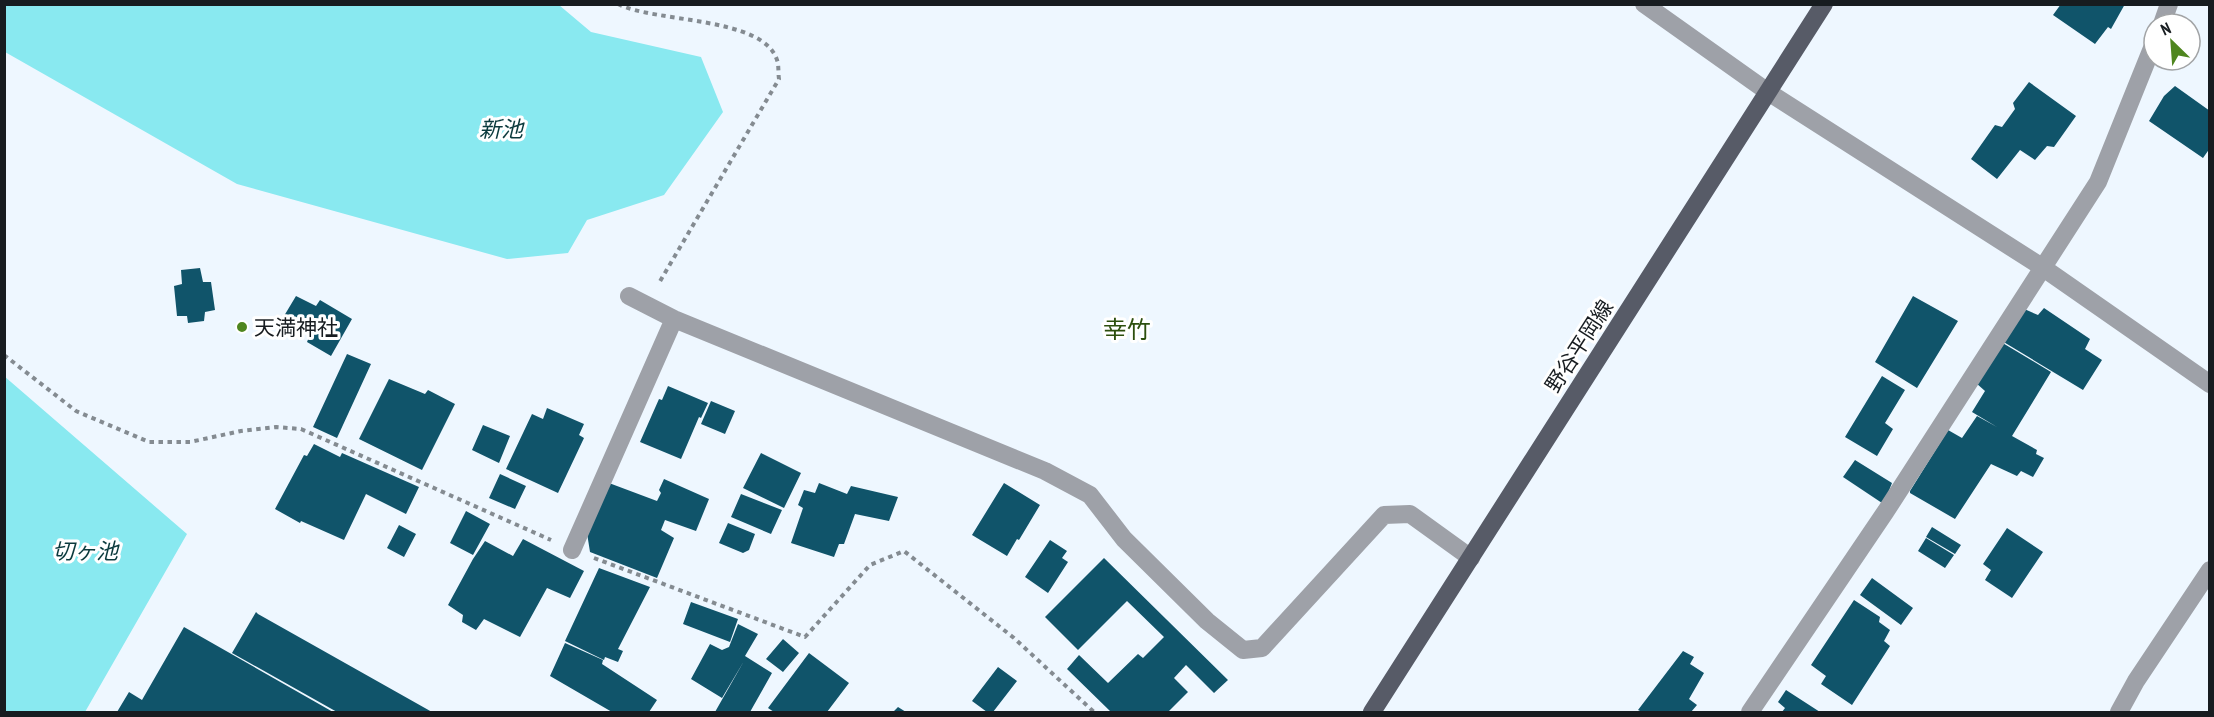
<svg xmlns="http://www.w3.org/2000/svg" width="2214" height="717" font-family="'PT Sans Narrow','Noto Sans JP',sans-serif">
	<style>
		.water { fill: #89e9f0 }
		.building { fill: #10546a }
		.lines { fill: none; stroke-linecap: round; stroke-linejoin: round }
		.path { stroke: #848b91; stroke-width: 4; stroke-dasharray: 4.5 4.5; stroke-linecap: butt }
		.minor { stroke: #9ea1a8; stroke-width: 18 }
		.major { stroke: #575b67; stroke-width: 18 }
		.poi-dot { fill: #4f861f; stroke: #fff; stroke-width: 2 }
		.labels { text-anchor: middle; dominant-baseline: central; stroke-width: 6; stroke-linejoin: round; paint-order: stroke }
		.poi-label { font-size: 21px; fill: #171c20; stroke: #fff; text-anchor: start }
		.street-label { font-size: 21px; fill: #171c20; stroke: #fff }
		.water-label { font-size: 22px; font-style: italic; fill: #0b3a3d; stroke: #fff }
		.quarter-label { font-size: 24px; fill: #2d4f0e; stroke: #fff }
	</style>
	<rect width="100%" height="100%" fill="#eef7ff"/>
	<path class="water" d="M5 4 559 5 591 32 701 57 723 112 664 195 587 220 568 253 507 259 237 184 5 52Z
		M4 376 187 534 85 712H5Z"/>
	<path class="building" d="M2061 4H2125L2111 29 2108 27 2095 44 2053 15Z
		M2029 82 2076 116 2054 147 2047 146 2035 160 2020 150 1997 179 1971 159 1995 125 2002 127 2015 109 2013 103Z
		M2175 86 2210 111V148L2203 158 2149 121 2164 96Z
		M200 268 203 282H211L215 310 205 312 204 321 188 323 187 316H177L174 286 182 284 181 270Z
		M296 296 316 306 320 300 352 319 331 356 307 342 311 332 284 316Z
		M1913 296 1958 321 1917 388 1875 362Z
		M2022 308 2038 315 2044 308 2090 339 2085 349 2102 360 2083 390 2002 341Z
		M2001 342 2051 372 2012 436 2037 450 2036 454 2044 458 2033 477 2021 471 2017 476 1991 464 1955 519 1910 493V491L1948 430 1962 438 1977 416 1997 427 1972 412 1985 391 1976 383Z
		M347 354 371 364 337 438 313 427Z
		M1882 376 1905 390 1885 423 1893 429 1877 456 1845 437Z
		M389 379 425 394 428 390 455 404 422 470 359 439Z
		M668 386 708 403 701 418 699 417 681 459 640 442 659 399 662 400Z
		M711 401 735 411 725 434 701 424Z
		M547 408 584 424 579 435 584 438 558 493 506 469 532 414 543 419Z
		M483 425 510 436 499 463 472 450Z
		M314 444 340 457 342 453 419 487 406 514 366 494 344 540 301 521 300 523 275 509 304 455 307 456Z
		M761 453 801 473 784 508 743 488Z
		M1855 460 1892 483 1888 493V507L1843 477Z
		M500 474 526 486 515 509 489 498Z
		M664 479 709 499 696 531 665 520 661 530 674 538 657 578 590 552 587 533 609 483 657 501 661 493 659 490Z
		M819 483 847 494 851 486 898 497 889 521 855 514 844 544H839L834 557 791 543 803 508 798 505 804 490 815 493Z
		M1004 483 1040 505 1019 540 1017 539 1007 556 972 535Z
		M741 494 782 510 771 534 731 517Z
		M466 511 490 524 473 555 450 543Z
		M728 523 755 534 749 550 743 553 719 543Z
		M399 525 416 534 404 557 387 548Z
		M1932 527 1961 545 1955 554 1926 537Z
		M2007 528 2043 552 2012 598 1985 580 1991 570 1983 564Z
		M1926 538 1954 555 1945 568 1918 551Z
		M523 539 584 571 570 598 547 588 520 637 484 619 476 630 462 622 463 615 448 605 473 559 485 541 513 556Z
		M1050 540 1067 551 1062 558 1068 562 1048 593 1025 577Z
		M1104 558 1228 680 1214 693 1186 665 1174 678 1188 692 1168 712H1111L1067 669 1079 655 1108 683 1138 654 1143 658 1164 637 1127 601 1078 650 1045 617Z
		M599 568 650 587 618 649 623 651 618 662 605 657 604 660 565 641Z
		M1872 578 1913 608 1901 625 1860 595Z
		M1854 600 1880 617 1879 622 1890 630 1884 641 1890 646 1852 705 1821 684 1826 676 1811 665Z
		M691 602 738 619 730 642 683 624Z
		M256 612 258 614 432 712H337L232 653Z
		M738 624 758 634 745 656 772 673 750 712H715L744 661 722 698 691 679 710 644 722 650 729 647Z
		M184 627 333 712H117L129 692 142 700Z
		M783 639 799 653 783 672 766 659Z
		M565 643 603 660 602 664 657 700 649 712H612L550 676Z
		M1683 651 1694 657 1690 664 1704 673 1689 699 1697 705 1691 712H1642L1638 710Z
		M809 653 849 683 827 712H774L768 708Z
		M998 667 1017 681 993 712H987L972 701Z
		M1786 690 1820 712H1782L1785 708 1778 702Z
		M898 707 906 712H893Z"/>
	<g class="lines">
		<path class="path" d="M618 4C655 23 763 16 777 60 779 65 778 73 779 79L659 283
			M4 355 76 411 149 442H190L241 431 276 427 301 429 551 540
			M594 558 805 637 870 565 904 551 1014 638 1094 712"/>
		<path class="minor" d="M1644 4 1768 92 2042 267 2210 384
			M2162 24 2169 4
			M629 296 674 319 1045 471 1090 495 1124 539 1207 621 1243 650 1262 648 1384 515 1410 514 1471 558
			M572 550 674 319
			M1750 712 1886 511 2098 182 2154 43
			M2119 712 2136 681 2210 570"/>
		<path class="major" d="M1372 712 1824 4"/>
	</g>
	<circle class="poi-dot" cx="242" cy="327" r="6"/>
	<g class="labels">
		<g class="poi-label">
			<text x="254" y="327">天満神社</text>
		</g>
		<g class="street-label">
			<text transform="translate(1579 346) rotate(-57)">野谷平岡線</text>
		</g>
		<g class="water-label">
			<text x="501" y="129">新池</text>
			<text x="85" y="551">切ヶ池</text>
		</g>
		<g class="quarter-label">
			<text x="1127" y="329">幸竹</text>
		</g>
	</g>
	<rect width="2214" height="717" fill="none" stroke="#171c20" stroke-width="12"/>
	<g transform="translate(2172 42) rotate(335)"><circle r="28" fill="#ffffff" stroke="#a2a4a6" stroke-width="1.5"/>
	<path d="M0-4.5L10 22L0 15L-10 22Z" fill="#4f861f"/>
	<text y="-9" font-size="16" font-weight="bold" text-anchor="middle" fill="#171c20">N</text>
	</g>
</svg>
